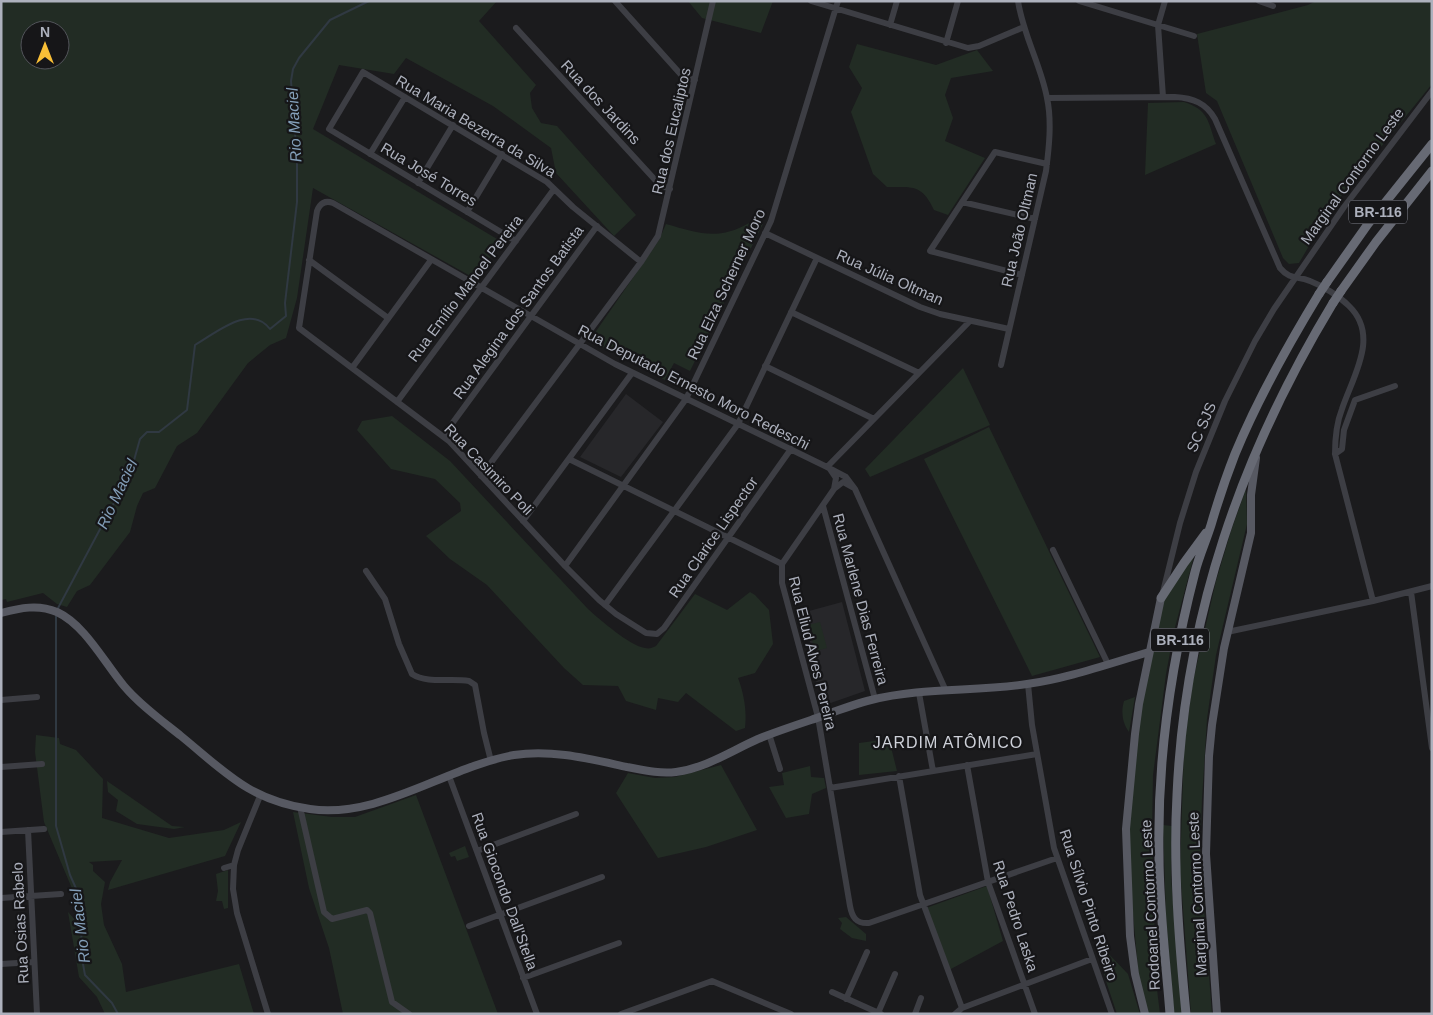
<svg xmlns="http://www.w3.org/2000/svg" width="1433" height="1015" font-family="Arial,sans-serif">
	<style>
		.built { fill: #27272a }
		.green { fill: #222c24; fill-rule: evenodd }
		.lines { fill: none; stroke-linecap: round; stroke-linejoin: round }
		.stream { stroke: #303942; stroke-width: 2 }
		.minor { stroke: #3d3e44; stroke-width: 6 }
		.major { stroke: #575962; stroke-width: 8 }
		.highway { stroke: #676a74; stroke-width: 9 }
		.highway-bridge { stroke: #676a74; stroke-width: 9 }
		.labels { text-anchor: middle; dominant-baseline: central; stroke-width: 4.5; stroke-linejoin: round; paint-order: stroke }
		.shield { fill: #161618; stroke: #80828c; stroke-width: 1 }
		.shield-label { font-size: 14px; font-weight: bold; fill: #adb1bd }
		.street-label { font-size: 15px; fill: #adb1bd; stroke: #161618 }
		.water-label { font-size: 16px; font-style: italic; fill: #839eb8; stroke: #161618 }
		.neighbourhood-label { font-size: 16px; letter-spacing: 1px; fill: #ced1d9; stroke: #161618 }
	</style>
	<rect width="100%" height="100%" fill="#1b1b1d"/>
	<path class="built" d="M626 394 663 422 621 477 580 457Z
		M842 602 865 691 825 705 822 702 808 651 812 650 807 630 802 631 800 623 812 620 809 611Z"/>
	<path class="green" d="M1 1H497L479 21 536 85 530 93 532 108 541 123 557 126 636 215 614 236 556 173 551 148 493 106 406 58 394 74 339 65 313 129 502 242 474 278 313 188 297 298 286 338 270 345 248 363 197 433 177 446 155 488 143 493 137 506 130 532 90 585 77 591 67 607 57 604 43 593 7 602 6 599 1 600ZM30 30H60V60H30Z
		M688 1H773L761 33 702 18Z
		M1316 1H1432V84L1330 210 1299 263 1289 264 1283 258 1217 101 1206 93 1197 34 1308 5Z
		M857 44 936 65 977 50 993 71 951 78 945 95 953 118 945 141 985 158 948 215 934 210C922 184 913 187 887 187L873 174 851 112 862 88 849 67Z
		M1184 102C1209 110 1208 122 1216 144L1145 175 1148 103Z
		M749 223 763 224 690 371 674 363 665 380 590 340 659 240 666 224C698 233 718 241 749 223Z
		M963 368 990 425 870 477 865 469Z
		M392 416 450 461 588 609C599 619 630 646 645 648 649 649 652 648 656 646L695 594 727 610 750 592 755 595 769 610 773 644 755 673 738 678C744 694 747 711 745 728L736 731 686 693 678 702 658 698 656 710 626 701 618 686 583 685 564 668 487 585 450 559 426 536 461 511 460 503 435 479 391 469 357 430 362 421Z
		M989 427 1100 657 1032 676 924 459Z
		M1246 489 1247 524 1216 655 1207 719 1202 799 1200 857 1212 1014H1191L1180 869 1184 747 1193 681 1216 581 1231 531Z
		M1195 552 1174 631 1166 674 1153 775 1152 837 1156 981 1160 1014H1148L1140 990 1129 869V828L1136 740 1145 683 1164 599Z
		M820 622 827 648 815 651 808 625Z
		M1135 697 1129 732C1122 723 1121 711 1124 701Z
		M36 735 59 738 60 744 76 750 103 779 102 818 169 838 224 830 241 822 225 856 108 890 110 882 122 860 89 862 93 865V871L105 882 101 904 104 925 122 964 126 992 239 964 254 1014H105L97 997 79 977 68 912 77 922 74 918 76 898 44 822 35 752Z
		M889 739 897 771 859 775V743Z
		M721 765 757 830 706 847 658 858 616 793 628 773 655 778 675 777Z
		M810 766 811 777 824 778 826 788 812 794 809 814 786 818 769 787 784 785 782 773Z
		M107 781 172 826 185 827 174 829 137 824 116 811 118 800 108 792Z
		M416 795 498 1014H343L329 948 309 888 293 812 332 817H355Z
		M1163 825 1172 826 1171 877 1182 1014H1174L1166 917Z
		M465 846 469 857 457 861 455 856 451 857 449 853Z
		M228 870V908L224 909 222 901H216L218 891 216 874Z
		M987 886 1003 941 949 970 926 908Z
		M846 917 866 934V941L852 938 840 929 842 923 838 918Z
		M1104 949 1128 974 1140 1014H1117L1105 978 1098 951Z"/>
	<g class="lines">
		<path class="stream" d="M57 610 131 471 140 439 147 432H159L187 410 195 345C216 333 250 303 270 329L286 316 285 303 297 202V159L291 81 293 69 299 58 330 20 369 1
			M56 615V826L70 875 79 895 83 964 85 975 112 1003 118 1014"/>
		<path class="minor" d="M615 1 684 78 695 80
			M811 1 968 48 979 46 1024 27
			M1079 1 1194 36
			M1259 1 1273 6
			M890 25 897 1
			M516 28 657 182 662 186 670 189
			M946 43 958 1
			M1163 97 1158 25 1165 1
			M1047 98 1175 97C1193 98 1206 103 1215 119L1280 268C1291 281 1297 275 1310 281 1323 286 1339 296 1349 306 1380 336 1353 376 1342 409 1336 424 1335 439 1335 454L1373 601
			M370 154 405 97
			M418 183 453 125
			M962 202 1035 219
			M467 212 502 154
			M765 233 920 307 940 314 1009 329
			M516 241 329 129 363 72 547 182 573 207 641 262
			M309 260 388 318
			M1022 275 930 251 995 152 1047 164
			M791 312 919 373
			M1001 365 1046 171C1049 148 1052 121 1047 98 1041 65 1023 35 1018 1
			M765 366 874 419
			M352 368 431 260
			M397 402 554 189
			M443 436 597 226
			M791 449 664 628 657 634 646 633 616 614 599 600 565 566 449 441 299 328 317 211C320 203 325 200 333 203L615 364 827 467 846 477 855 489 946 691
			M1335 454 1342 449 1344 430 1355 400 1395 386
			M569 459 782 564
			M827 467 970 321
			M830 469 836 478 834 489
			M481 476 641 262 658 236 713 1
			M852 487 843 482 834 489 782 564V583L818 717 850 906C852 917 856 924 869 923L1057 858
			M823 506 875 699
			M523 521 632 373
			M1053 550 1108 664
			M565 566 686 399 771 221 838 1
			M366 571 385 599 399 644 412 674C427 684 451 678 469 681L475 685 484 733 491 761
			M1163 592 1180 523 1196 472 1225 401 1255 341 1274 309 1344 207 1432 91
			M1411 592 1432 748
			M605 605 738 424 817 258
			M1227 632 1373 601 1432 586
			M1028 684 1032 725 1054 848 1112 1014
			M919 693 933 771
			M1 700 37 697
			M769 734 780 769
			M967 765 988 882 1035 1014
			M1 767 42 764
			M449 776 537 1014
			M899 776 920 895 962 1008
			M830 788 1037 754
			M260 796 238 850 234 865 233 889 237 913 268 1014
			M300 807 324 912 332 919 367 910 370 913 392 1002 409 1014
			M28 830 37 1014
			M1 832 44 829
			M477 851 576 814
			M224 868 234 865
			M1 898 61 894
			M469 926 602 877
			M1 964 34 962
			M523 978 619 943
			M832 992 881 1014
			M846 999 867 952
			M878 1013 895 974
			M621 1014 712 981 791 1014
			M915 1014 921 998
			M955 1014 962 1008 1092 959"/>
		<path class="major" d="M1 613C20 608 38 604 57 612 85 625 104 662 124 686 140 705 161 720 181 736 225 772 249 800 310 809 380 819 446 767 514 755 552 749 590 759 627 767 643 770 659 774 676 772 706 768 731 751 758 739 775 732 793 726 811 720 831 713 851 705 871 700 922 687 976 692 1027 684 1066 679 1111 663 1149 652
			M1145 1014 1135 974 1130 936 1126 829 1135 734 1139 704 1161 598
			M1217 1014 1206 854 1209 756 1212 725 1224 648 1251 533V495L1256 458"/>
		<path class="highway" d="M1327 282 1368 224 1432 144
			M1341 291 1376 242 1432 171
			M1161 598 1184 563 1206 533
			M1170 1014C1166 961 1159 908 1159 856 1157 760 1171 664 1195 572 1199 556 1206 541 1211 525 1218 501 1226 477 1235 454 1258 398 1288 345 1319 294
			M1186 1014C1179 941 1173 868 1177 795 1185 616 1241 455 1333 303"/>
		<path class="highway-bridge" d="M1319 294 1327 282
			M1333 303 1341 291"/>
	</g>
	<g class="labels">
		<g class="shield">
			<rect x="1349" y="200.5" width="58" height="23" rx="4"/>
			<rect x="1151" y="628.5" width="58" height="23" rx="4"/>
		</g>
		<g class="shield-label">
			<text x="1378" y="212">BR-116</text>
			<text x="1180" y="640">BR-116</text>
		</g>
		<g class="street-label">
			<text transform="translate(601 102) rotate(47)">Rua dos Jardins</text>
			<text transform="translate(476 126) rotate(31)">Rua Maria Bezerra da Silva</text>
			<text transform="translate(671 131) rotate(-77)">Rua dos Eucaliptos</text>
			<text transform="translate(429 174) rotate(31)">Rua José Torres</text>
			<text transform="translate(1352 176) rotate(-54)">Marginal Contorno Leste</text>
			<text transform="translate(1019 230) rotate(-77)">Rua João Oltman</text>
			<text transform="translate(890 277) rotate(24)">Rua Júlia Oltman</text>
			<text transform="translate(726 284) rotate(-65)">Rua Elza Scherner Moro</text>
			<text transform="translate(465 288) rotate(-53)">Rua Emílio Manoel Pereira</text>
			<text transform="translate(518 312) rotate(-54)">Rua Alegina dos Santos Batista</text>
			<text transform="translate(694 387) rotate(27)">Rua Deputado Ernesto Moro Redeschi</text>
			<text transform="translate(1201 427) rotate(-67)">SC SJS</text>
			<text transform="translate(489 469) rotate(46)">Rua Casimiro Poli</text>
			<text transform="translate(713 537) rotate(-55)">Rua Clarice Lispector</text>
			<text transform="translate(861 599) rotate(75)">Rua Marlene Dias Ferreira</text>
			<text transform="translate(813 653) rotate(76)">Rua Eliud Alves Pereira</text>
			<text transform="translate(505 891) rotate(70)">Rua Giocondo Dall'Stella</text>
			<text transform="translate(1197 894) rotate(-93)">Marginal Contorno Leste</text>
			<text transform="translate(1089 905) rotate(72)">Rua Sílvio Pinto Ribeiro</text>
			<text transform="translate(1150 905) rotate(-93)">Rodoanel Contorno Leste</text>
			<text transform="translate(1016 916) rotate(72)">Rua Pedro Laska</text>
			<text transform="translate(20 923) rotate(-93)">Rua Osias Rabelo</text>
		</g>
		<g class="water-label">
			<text transform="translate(294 125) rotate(-93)">Rio Maciel</text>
			<text transform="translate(117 494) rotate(-65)">Rio Maciel</text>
			<text transform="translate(80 926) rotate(-97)">Rio Maciel</text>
		</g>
		<g class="neighbourhood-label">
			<text x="948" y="742">JARDIM ATÔMICO</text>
		</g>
	</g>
	<rect width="1433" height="1015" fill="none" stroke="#adb1bd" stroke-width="5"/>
	<g transform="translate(45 45)"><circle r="24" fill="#161618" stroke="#52545a"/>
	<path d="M0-4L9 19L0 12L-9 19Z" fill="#f9bf37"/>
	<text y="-8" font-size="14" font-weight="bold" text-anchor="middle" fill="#adb1bd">N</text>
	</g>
</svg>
